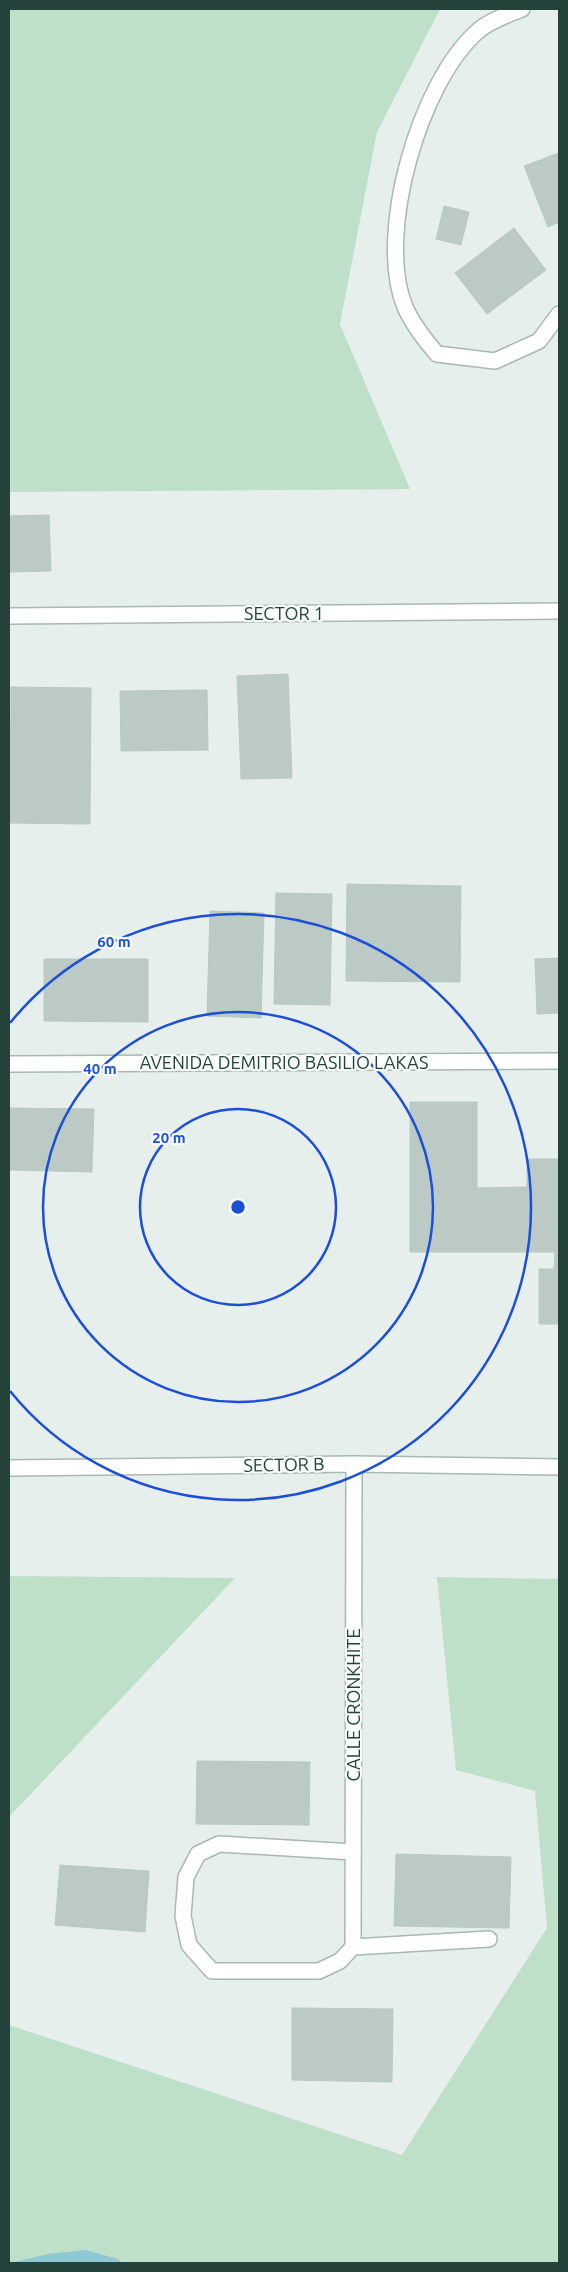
<svg xmlns="http://www.w3.org/2000/svg" width="568" height="2272" font-family="Ubuntu,sans-serif">
	<style>
		.green { fill: #bfe0c8 }
		.water { fill: #8ec9d4 }
		.building { fill: #bbcac4; stroke: #b8c9c2 }
		.lines { fill: none; stroke-linecap: round; stroke-linejoin: round }
		.lane-casing { stroke: #a8b8b2; stroke-width: 18 }
		.street-casing { stroke: #a8b8b2; stroke-width: 18 }
		.lane { stroke: #fff; stroke-width: 15 }
		.street { stroke: #fff; stroke-width: 15 }
		.ring { fill: none; stroke: #1d4ed8; stroke-width: 2.5 }
		.labels { text-anchor: middle; dominant-baseline: central; stroke-width: 4.5; stroke-linejoin: round; paint-order: stroke }
		.street-label { font-size: 18px; fill: #24423a; stroke: #f7fbf9 }
		.centre { fill: #1d4ed8; stroke: #f7fbf9; stroke-width: 2.5 }
		.ring-label { font-size: 15px; text-anchor: middle; font-weight: bold; fill: #1d4ed8; stroke: #f7fbf9; stroke-width: 4.5; stroke-linejoin: round; paint-order: stroke }
	</style>
	<rect width="100%" height="100%" fill="#e6efeb"/>
	<path class="green" d="M9 9H440L377 132 340 324 410 489 9 492Z
		M9 1576 235 1578 9 1817Z
		M437 1577 559 1579V2263H123L118 2259 47 2254 9 2263V2025L402 2155 547 1928 535 1791 456 1770Z"/>
	<path class="water" d="M86 2250 118 2259 123 2263H9L47 2254Z"/>
	<path class="building" d="M559 153V222L548 227 524 166Z
		M444 206 469 212 461 245 436 239Z
		M514 228 546 270 487 314 455 273Z
		M49 515 51 571 9 572V516Z
		M288 674 292 778 241 779 237 676Z
		M11 687 91 688 90 824 10 823Z
		M207 690 208 750 121 751 120 691Z
		M347 884 461 886 460 982 346 981Z
		M276 893 332 894 330 1005 274 1004Z
		M210 911 264 913 261 1018 207 1016Z
		M559 958V1013L537 1014 535 959Z
		M44 959H148V1022L44 1021Z
		M410 1102H477V1188L527 1187V1159H559V1324H539V1269H554L555 1252H410Z
		M9 1108 94 1109 92 1172 9 1170Z
		M197 1761 310 1762 309 1825 196 1824Z
		M396 1854 511 1857 509 1928 394 1926Z
		M60 1865 149 1871 145 1932 55 1925Z
		M292 2008 393 2009 392 2082 292 2080Z"/>
	<g class="lines">
		<defs>
			<path id="lane" d="M353 1852 219 1844 198 1854 186 1877 183 1916 189 1945 212 1971H319L340 1961 353 1947 489 1939"/>
			<path id="street" d="M522 9C509 14 489 21 478 31 420 81 375 235 405 307 413 325 424 339 437 354L495 361 539 341 559 314
				M9 616 559 611
				M9 1064 559 1061
				M9 1468 354 1464 559 1467
				M353 1947 354 1464"/>
		</defs>
		<use href="#lane" class="lane-casing"/>
		<use href="#street" class="street-casing"/>
		<use href="#lane" class="lane"/>
		<use href="#street" class="street"/>
	</g>
	<g class="ring">
		<circle cx="238" cy="1207" r="98"/>
		<circle cx="238" cy="1207" r="195"/>
		<path d="M10 1023A293 293 0 1 1 10 1391"/>
	</g>
	<g class="labels">
		<g class="street-label">
			<text x="284" y="613">SECTOR 1</text>
			<text x="284" y="1062">AVENIDA DEMITRIO BASILIO LAKAS</text>
			<text transform="translate(284 1464) rotate(-1)">SECTOR B</text>
			<text transform="translate(353 1705) rotate(-90)">CALLE CRONKHITE</text>
		</g>
	</g>
	<circle cx="238" cy="1207" r="8" class="centre"/>
	<g class="ring-label">
		<text x="114" y="947">60 m</text>
		<text x="100" y="1074">40 m</text>
		<text x="169" y="1143">20 m</text>
	</g>
	<rect width="568" height="2272" fill="none" stroke="#24423a" stroke-width="20"/>
</svg>
